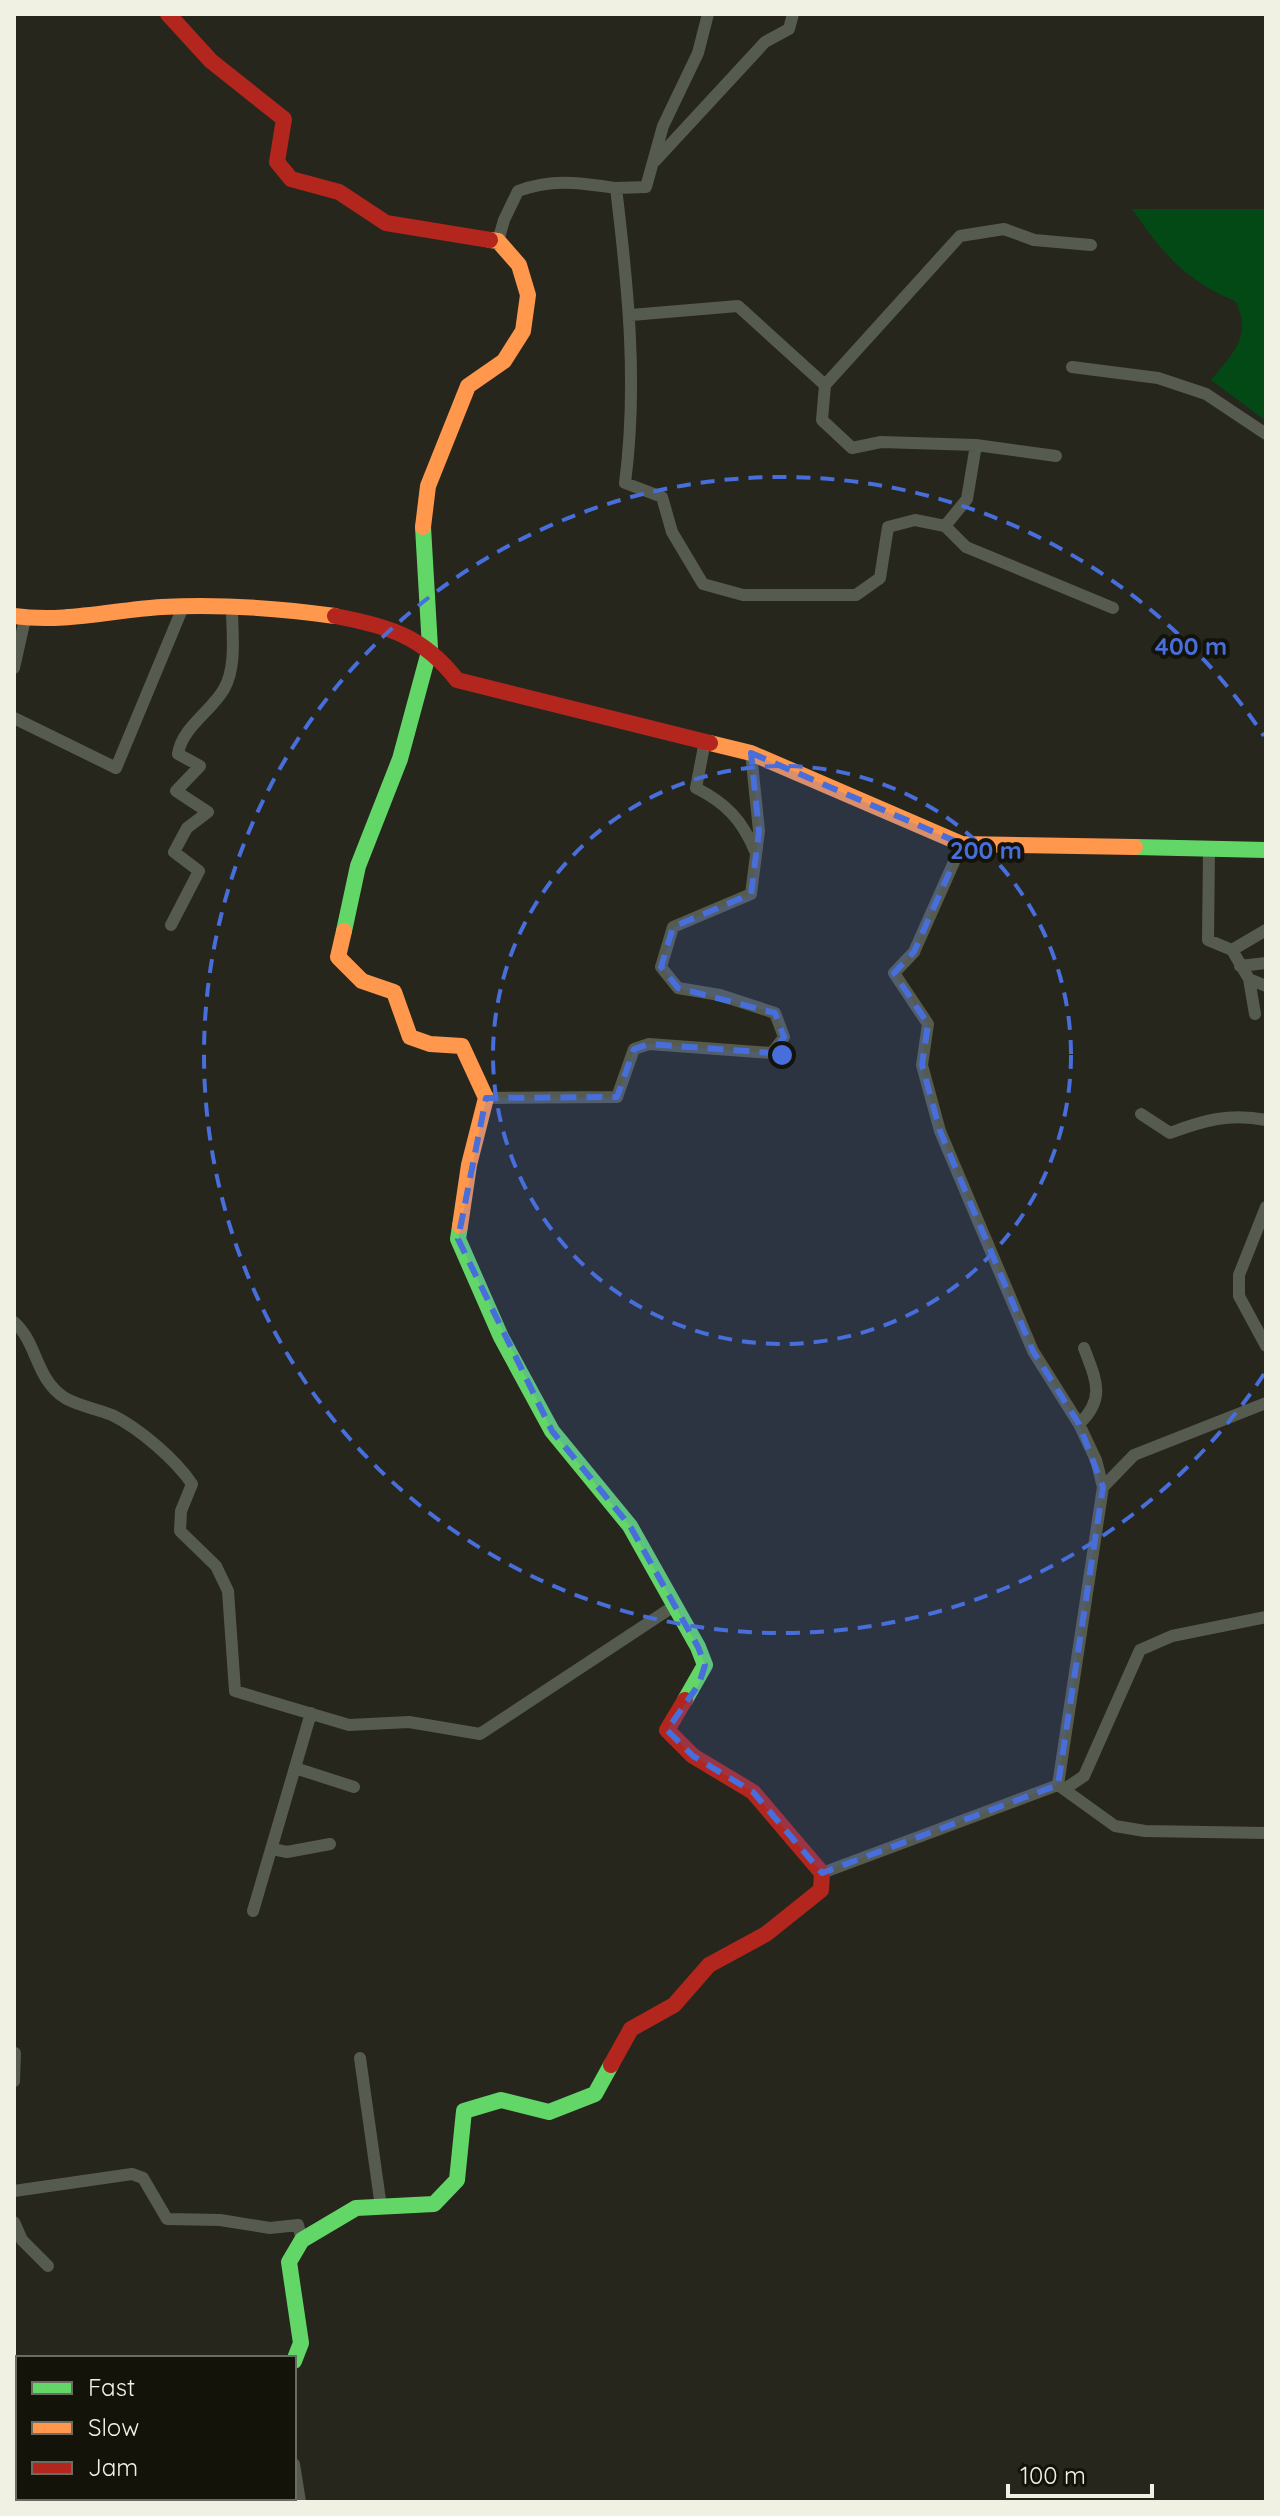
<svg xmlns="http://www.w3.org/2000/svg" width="1280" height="2516" font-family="Quicksand,sans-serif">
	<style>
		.water { fill: #034915 }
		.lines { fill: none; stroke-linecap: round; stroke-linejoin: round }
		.street { stroke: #565b4f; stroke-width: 12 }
		.fast { stroke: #63d668; stroke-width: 16 }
		.slow { stroke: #ff974d; stroke-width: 16 }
		.jam { stroke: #b3261e; stroke-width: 16 }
		.marked { fill: #476eda; fill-opacity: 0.2; stroke: #476eda; stroke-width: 6; stroke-dasharray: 16 10; stroke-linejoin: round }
		.ring { fill: none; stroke: #476eda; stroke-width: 4; stroke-dasharray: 14 10 }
		.centre { fill: #476eda; stroke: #13130a; stroke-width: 4 }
		.ring-label { font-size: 24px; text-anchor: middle; font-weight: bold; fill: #476eda; stroke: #13130a; stroke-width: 8; stroke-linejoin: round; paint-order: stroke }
	</style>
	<rect width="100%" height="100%" fill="#26261c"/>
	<path class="water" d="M1132 209H1266V421L1211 380C1233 354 1253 335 1235 301 1185 281 1162 252 1132 209Z"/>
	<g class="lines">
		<path class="street" d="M655 161 765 42 789 29 793 14
			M616 188 646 187 663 126 698 53 708 14
			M498 241 504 220 518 191C553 178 580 183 616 188 628 287 638 384 625 483L662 497 672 532 703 584 743 595H856L880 578 888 527 915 520 945 526 966 547 1113 608
			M631 315 738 306 825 385 822 420 852 448 881 442 976 445
			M1072 367 1158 378 1206 394 1266 434
			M825 385 960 236 1004 229 1034 240 1091 245
			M945 526 967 499 976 445 1056 456
			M14 668 25 619
			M14 718 116 768 183 607
			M705 741 696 788C726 803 742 820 755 851
			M962 844 914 952 894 973 928 1024 922 1065 940 1131 1033 1351 1079 1424 1096 1460 1103 1487 1058 1785
			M1209 849 1208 940 1232 950
			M171 925 199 871 174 852 187 828 208 812 176 791 200 766 178 754C182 727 211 712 224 689 237 666 232 633 232 608
			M1266 930 1232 950 1249 979 1266 986
			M1240 966 1266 963
			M1249 979 1255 1014
			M486 1098 617 1097 634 1049 649 1044 772 1053 784 1037 775 1013 720 995 678 988 661 967 673 927 751 894 759 831 751 753
			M1141 1114 1170 1133C1204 1120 1230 1113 1266 1120
			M1266 1207 1239 1275V1296L1266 1346
			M14 1322C38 1343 35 1379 65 1398 79 1406 97 1409 112 1415 139 1428 176 1460 192 1484L181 1511 180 1531 216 1566 228 1591 235 1691 349 1725 409 1722 480 1734 674 1606
			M1079 1424C1107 1398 1095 1378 1084 1348
			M1103 1487 1134 1455 1266 1403
			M295 1768 354 1787
			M1066 1788 1084 1776 1140 1650 1172 1636 1266 1617
			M272 1849 287 1852 330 1844
			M822 1873 1058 1785 1115 1826 1145 1831 1266 1833
			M253 1911 311 1713
			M360 2058 381 2207
			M14 2081 15 2053
			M14 2191 132 2174 143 2178 167 2219 220 2220 270 2228 298 2225 302 2240
			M14 2222 22 2240 48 2266
			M294 2464 300 2502"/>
		<path class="fast" d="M1135 847 1266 850
			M344 931 358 866 400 759 430 648 423 527
			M460 1226 458 1239 501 1337 552 1431 630 1526 698 1647 705 1665 685 1700
			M294 2361 301 2343 289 2262 302 2240 356 2208 434 2204 457 2180 464 2111 501 2100 549 2112 595 2094 611 2065"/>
		<path class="slow" d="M423 527 428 486 468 386 504 361 523 331 528 295 519 265 498 241 490 240
			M14 616C65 623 112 610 162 607 220 604 278 608 335 616
			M710 743 751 753 962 844 1135 847
			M344 931 338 957 362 981 394 992 410 1037 430 1044 462 1046 486 1098 469 1165 460 1226"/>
		<path class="jam" d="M168 14 211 61 284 119 277 162 291 179 339 192 386 223 490 240
			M335 616C388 626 423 636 457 680L710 743
			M611 2065 631 2029 674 2005 709 1965 766 1934 821 1890 822 1873 753 1792 693 1756 667 1730 685 1700"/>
	</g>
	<path class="marked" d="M751 753 962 844 914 952 894 973 928 1024 922 1065 940 1131 1033 1351 1079 1424 1103 1487 1058 1785 822 1873 753 1792 693 1756 667 1730 699 1684 705 1665 698 1647 630 1526 552 1431 458 1239 486 1098 617 1097 634 1049 649 1044 772 1053 784 1037 775 1013 678 988 661 967 673 927 751 894 759 831Z"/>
	<g class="ring">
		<circle cx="782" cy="1055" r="289"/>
		<path d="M1264 1374A578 578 0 1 1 1264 736"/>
	</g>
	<circle cx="782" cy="1055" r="12" class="centre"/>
	<g class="ring-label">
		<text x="1191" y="655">400 m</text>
		<text x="986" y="859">200 m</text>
	</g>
	<rect width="1280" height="2516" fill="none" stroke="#f0f0e3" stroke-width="32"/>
	<rect x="16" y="2356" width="280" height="144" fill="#13130a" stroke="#6b6b61" stroke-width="2"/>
	<rect x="32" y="2382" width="40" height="12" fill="#63d668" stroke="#6b6b61" stroke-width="2"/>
	<text x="88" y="2396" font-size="24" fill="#f0f0e3">Fast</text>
	<rect x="32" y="2422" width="40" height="12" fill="#ff974d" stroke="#6b6b61" stroke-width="2"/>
	<text x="88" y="2436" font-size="24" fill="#f0f0e3">Slow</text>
	<rect x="32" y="2462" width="40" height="12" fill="#b3261e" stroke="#6b6b61" stroke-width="2"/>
	<text x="88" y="2476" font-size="24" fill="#f0f0e3">Jam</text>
	<path d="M1008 2484v12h144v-12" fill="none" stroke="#f0f0e3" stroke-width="4"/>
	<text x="1020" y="2484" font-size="24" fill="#f0f0e3" stroke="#13130a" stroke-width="6" paint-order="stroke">100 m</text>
</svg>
